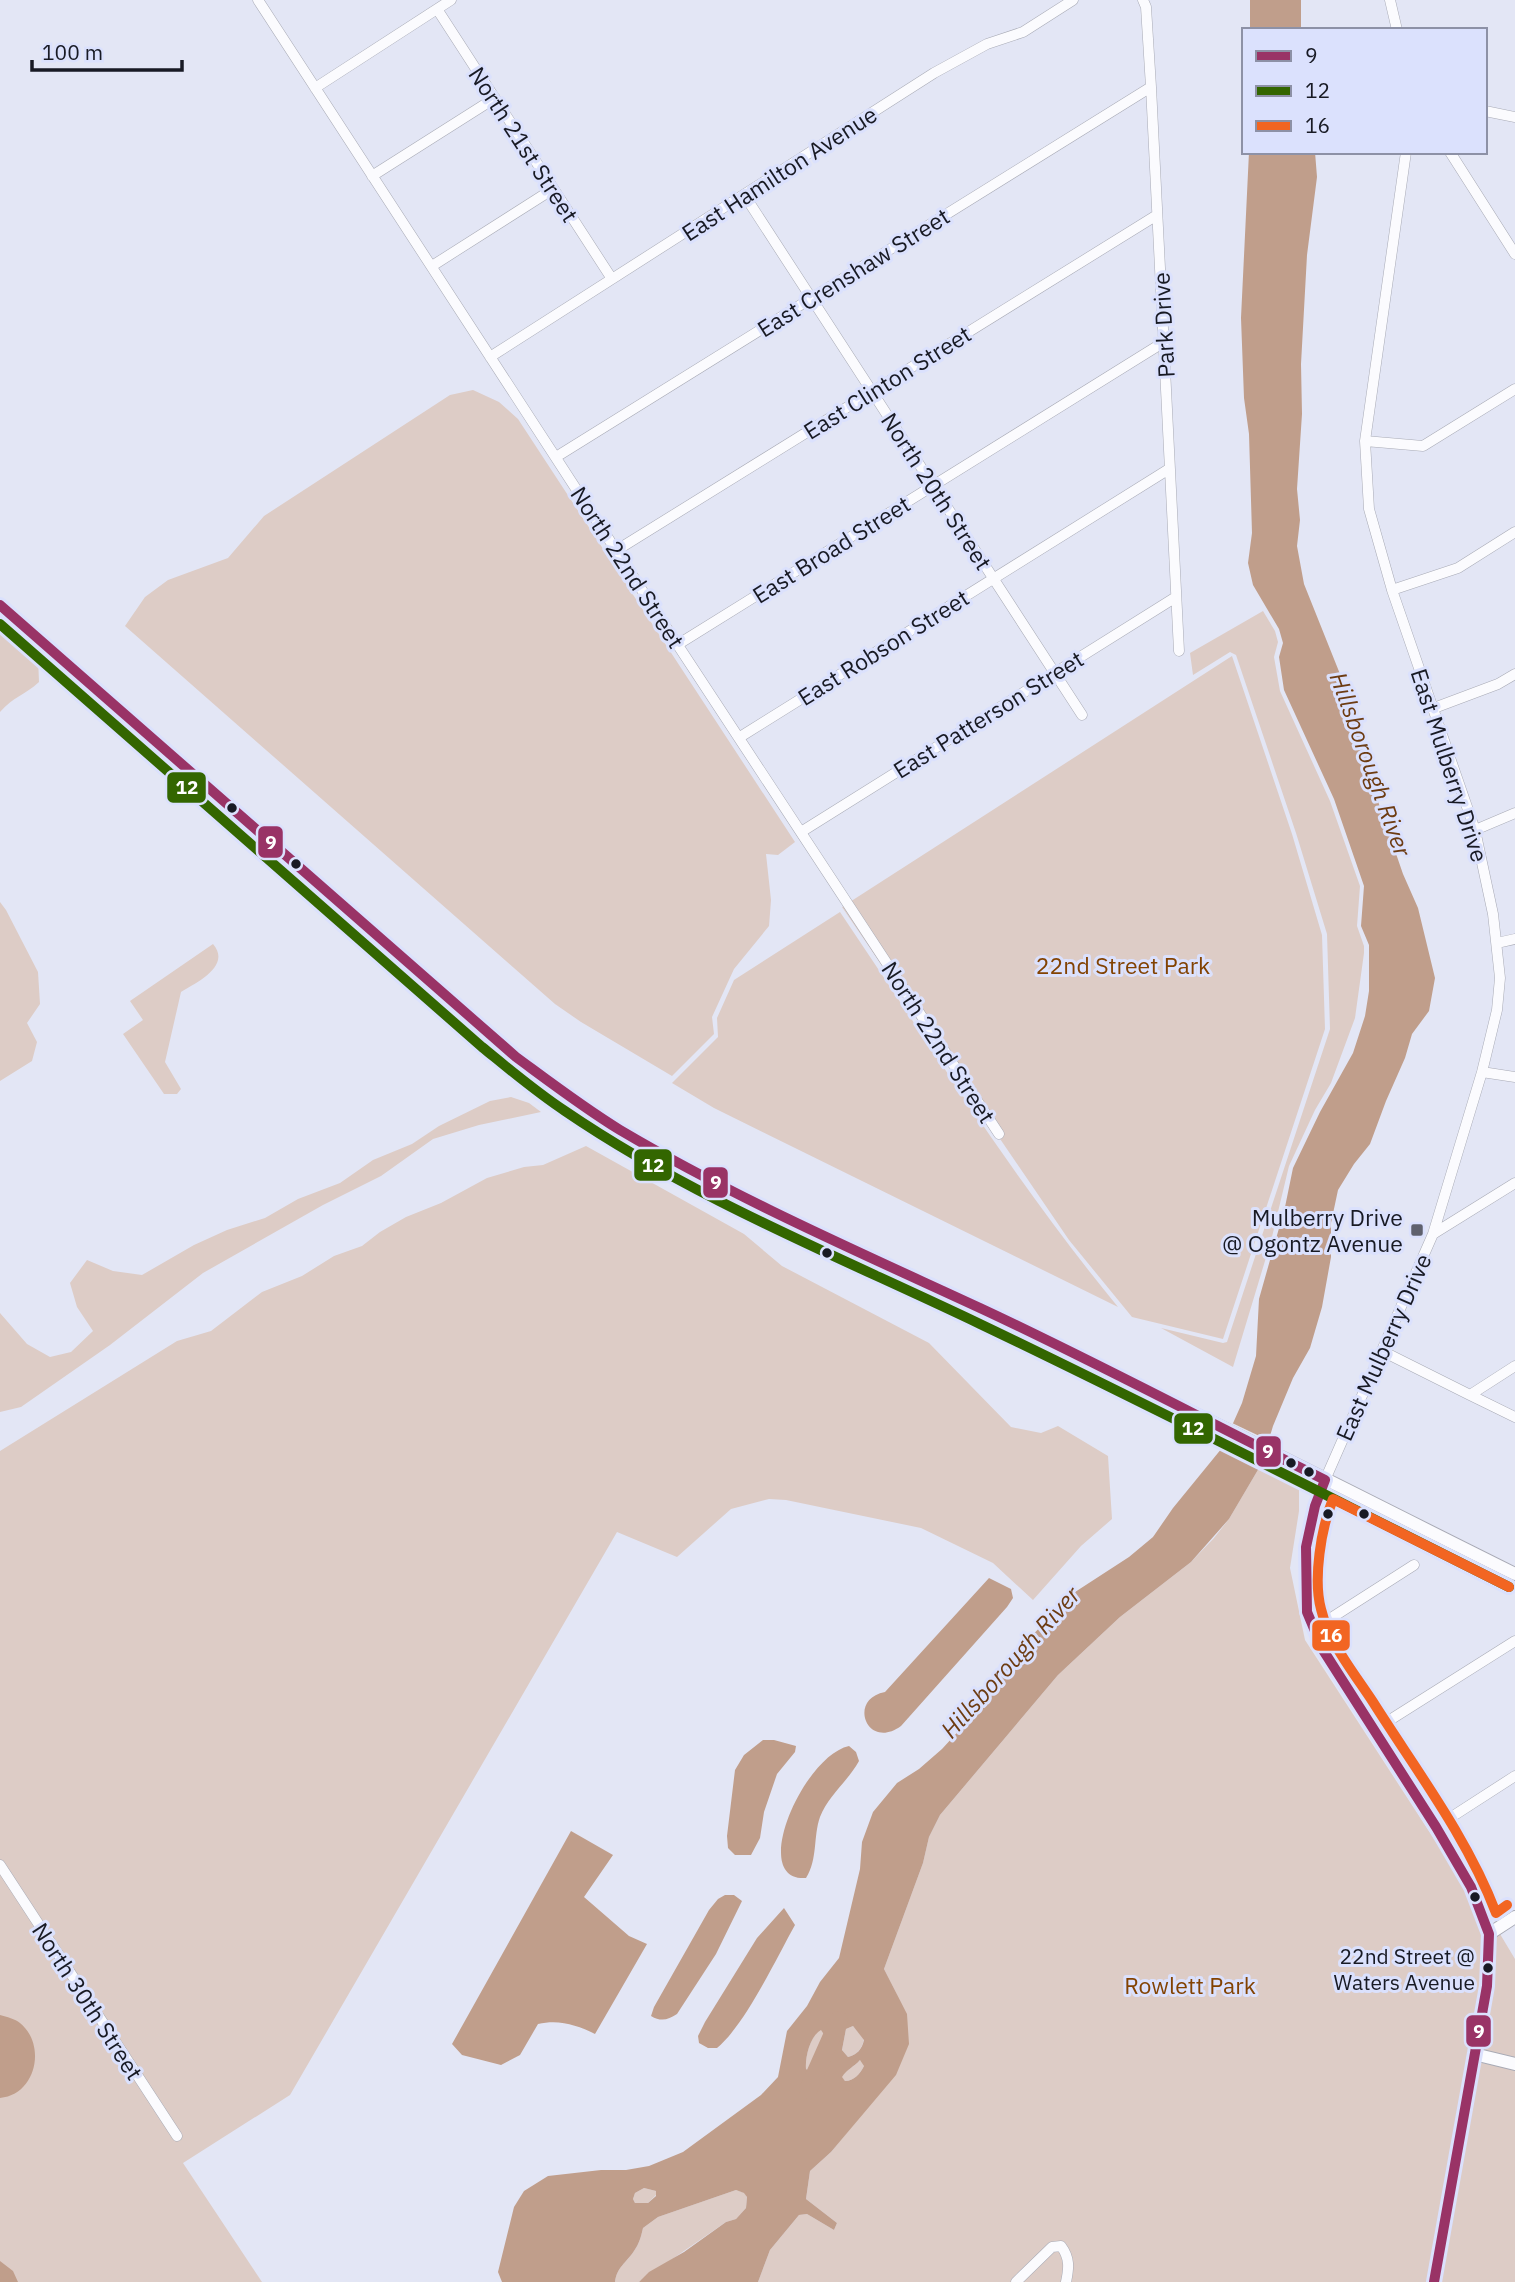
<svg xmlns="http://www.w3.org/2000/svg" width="1515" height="2282" font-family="'IBM Plex Sans',sans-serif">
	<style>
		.green { fill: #ddccc6 }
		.water { fill: #c09e8b; fill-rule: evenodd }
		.pier { fill: #e3e6f5 }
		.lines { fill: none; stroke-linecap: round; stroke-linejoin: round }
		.river { stroke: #c09e8b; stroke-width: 18 }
		.minor-casing { stroke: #a8aab5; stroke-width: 11 }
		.tertiary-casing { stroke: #a8aab5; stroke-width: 14 }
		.minor { stroke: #fbfbfe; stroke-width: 10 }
		.tertiary { stroke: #fbfbfe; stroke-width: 12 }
		.bus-1-casing { stroke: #dbe1fd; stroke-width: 16 }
		.bus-2-casing { stroke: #dbe1fd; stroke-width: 16 }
		.bus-3-casing { stroke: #dbe1fd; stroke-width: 16 }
		.bus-1 { stroke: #936; stroke-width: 10 }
		.bus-2 { stroke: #360; stroke-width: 10 }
		.bus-3 { stroke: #f26522; stroke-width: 10 }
		.bus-dot { fill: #181a24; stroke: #dbe1fd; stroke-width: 2.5 }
		.poi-dot { fill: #5f616d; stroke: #dbe1fd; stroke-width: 2.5 }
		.labels { text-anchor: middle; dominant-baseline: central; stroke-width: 6; stroke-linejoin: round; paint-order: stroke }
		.bus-label { font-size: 21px; fill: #181a24; stroke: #dbe1fd; text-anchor: end }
		.street-label { font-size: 23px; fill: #181a24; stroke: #dbe1fd }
		.park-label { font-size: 23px; fill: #824203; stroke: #dbe1fd }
		.poi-label { font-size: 23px; fill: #181a24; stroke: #dbe1fd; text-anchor: end }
		.water-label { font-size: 24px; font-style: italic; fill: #6d3c13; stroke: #dbe1fd }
		.line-badge { stroke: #dbe1fd; stroke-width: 2.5 }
		.badge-label { font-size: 19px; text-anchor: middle; font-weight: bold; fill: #fff }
	</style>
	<rect width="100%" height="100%" fill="#e3e6f5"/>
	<path class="green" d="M473 390 499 402 518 419 795 842 778 855 766 854 771 900 769 926 734 969 712 1017 714 1034 672 1076 581 1022 555 1004 125 626 145 597 168 580 228 558 264 516 450 395Z
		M1263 611 1275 631 1278 642 1274 657 1280 691 1330 801 1360 886 1357 926 1364 946V953L1355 1018 1331 1083 1315 1110 1289 1166 1271 1241 1233 1367 1161 1328 1223 1343 1227 1342 1330 1029 1327 934 1296 833 1236 655 1230 652 1193 675 1190 653Z
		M0 624 38 657 39 682C25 695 13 697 0 712Z
		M1232 656 1292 834 1322 935 1325 1029 1223 1339 1132 1317 1069 1240 842 907Z
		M0 902 6 910 38 972 40 1004 27 1023 37 1042 32 1061 0 1081Z
		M840 912C930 1045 1015 1182 1118 1307L714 1108 672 1083 718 1037 717 1018 734 980Z
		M213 944C232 966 196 983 181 992L165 1062 181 1089 177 1094H164L123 1034 143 1020 130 1001Z
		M511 1097 529 1103 541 1112 479 1125 433 1139 381 1176 323 1205 203 1273 110 1345 21 1407 0 1412V1313L27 1344 50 1357 71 1352 93 1331 77 1307 70 1283 87 1260 113 1271 142 1275 194 1245 227 1230 265 1218 298 1199 340 1183 373 1160 412 1144 439 1126 490 1101Z
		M586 1146 744 1234 782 1266 929 1343 1011 1427 1041 1433 1058 1426 1108 1456 1112 1519 1081 1546 1033 1600 993 1563 921 1528 786 1500 769 1499 731 1509 677 1557 617 1532 290 2095 183 2163 262 2282H0V1451L177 1341 211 1331 262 1292 302 1276 334 1256 362 1246 380 1232 406 1217 441 1203 487 1178 524 1167 543 1165Z
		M1262 1463 1290 1479 1299 1490V1511L1290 1568 1305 1640 1467 1890 1482 1936 1481 1996 1466 2060 1515 2069V2282H758L770 2250 799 2215 807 2214 834 2230 837 2223 806 2199 810 2171 831 2152 859 2118 897 1995 884 1969 923 1863 929 1837 940 1815 1058 1675 1120 1617 1191 1562 1214 1538 1229 1519Z
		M1500 1934 1515 1959V2058L1480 2050 1494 1939Z
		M853 2026 864 2039C862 2049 857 2055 848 2057L842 2050 846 2029Z
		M821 2029 829 2042C827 2056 823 2064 811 2072L806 2069C805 2057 810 2036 821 2029Z
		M860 2060 863 2061 864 2066C860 2074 854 2081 845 2081L841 2077C847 2069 854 2067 860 2060Z
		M644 2188 656 2191V2195L648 2203H635L633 2199 635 2193Z
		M736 2190 745 2193 747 2197 746 2208 736 2219 726 2222 639 2282H615C617 2267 626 2263 634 2251 639 2244 641 2237 643 2228L658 2217Z"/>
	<path class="water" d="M1250 0H1301V30H1250Z
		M1249 152H1315L1317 177 1307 255 1301 364 1302 414 1297 489 1300 520 1297 546 1304 584 1360 724 1367 753 1371 781 1403 874 1418 908 1435 978 1429 1011 1412 1034 1405 1058 1386 1101 1370 1144 1354 1164 1338 1190 1331 1223V1257L1322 1307 1310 1348 1293 1378 1273 1426 1262 1463 1229 1519 1191 1562 1120 1617 1058 1675 940 1815 929 1837 923 1863 884 1969 907 2014 909 2044 896 2075 831 2152 810 2171 806 2199 837 2223 834 2230 807 2214 799 2215 770 2250 758 2282H639L649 2272 684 2252 726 2222 736 2219 746 2208 747 2197 744 2193 736 2190 658 2217 643 2228C641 2237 639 2244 634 2251 626 2263 617 2267 615 2282H502L498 2272 514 2207 524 2191 548 2176 601 2170H626L649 2166 683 2152 761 2095 778 2077 787 2031 807 2006 820 1982 839 1958 860 1869 862 1842 873 1812 897 1783 919 1769 942 1749 975 1713 1021 1647 1072 1594 1129 1557 1153 1537 1173 1508 1222 1448 1242 1403 1256 1356 1259 1299 1285 1207 1293 1168 1320 1112 1353 1053 1365 1016 1369 991V945L1361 926 1364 886 1334 799 1284 690 1279 657 1283 643 1279 629 1253 585 1248 563 1252 533 1249 434 1244 398 1241 318ZM853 2026 864 2040C862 2049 857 2055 848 2057L842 2050 846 2029ZM821 2030 829 2042C827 2056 823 2064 811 2072L806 2069C805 2057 810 2036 821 2030ZM860 2060 864 2066C860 2074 854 2081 845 2081L842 2077C847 2069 854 2067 860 2060ZM644 2188 656 2191V2196L648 2203H635L633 2199 635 2193Z
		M989 1578 1011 1589 1013 1598 1007 1607 901 1726C867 1751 847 1699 885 1692Z
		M763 1740H774L796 1746 795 1752 777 1774 764 1812 760 1838 751 1855H735L728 1848 727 1836 735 1770 744 1755Z
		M849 1746 856 1752 859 1761C848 1781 828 1796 820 1817 813 1837 818 1859 806 1878 748 1882 803 1756 849 1746Z
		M571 1831 613 1855 584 1897 629 1936 647 1944 595 2034C577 2025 559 2019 538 2024L520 2055 501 2065 462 2055 452 2044Z
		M725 1895H734L742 1901 716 1954 677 2014C668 2020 661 2022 651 2016L654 2007 709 1910 718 1899Z
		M784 1908 795 1925C776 1959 745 2025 717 2048H708L699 2043 698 2036 705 2022 757 1938Z
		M0 2015C7 2017 15 2019 20 2023 47 2045 36 2095 0 2098Z
		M0 2261 13 2271 18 2282H0Z"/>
	<path class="pier" d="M1230 1422 1272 1442 1267 1459 1223 1438Z"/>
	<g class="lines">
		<path class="river" d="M808 2090 839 2020"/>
		<defs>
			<path id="minor" d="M258 0 662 621 999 1134
				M1143 0 1146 7 1151 87 1179 651
				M1390 0 1397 30
				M437 9 612 279
				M315 88 451 0
				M1485 111 1515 117
				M1450 152 1515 254
				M372 176 495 98
				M745 196 1082 715
				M432 266 553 189
				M490 357 934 73 987 44 1023 32 1073 0
				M1365 441 1423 446 1515 389
				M556 457 1151 87
				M617 550 1157 215
				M1392 590 1458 568 1515 532
				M677 645 1164 342
				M1434 708 1498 684 1515 674
				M740 737 1169 469
				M1475 830 1515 813
				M801 832 1176 597
				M1497 943 1515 939
				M1482 1072 1515 1077
				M1433 1234 1515 1183
				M1382 1351 1470 1395 1515 1366
				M1470 1395 1515 1417
				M1325 1480 1433 1234 1482 1072 1497 1010 1500 978 1493 914 1475 830 1392 590 1369 509 1365 441 1406 152
				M1314 1629 1414 1565
				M1374 1730 1515 1641
				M1436 1827 1515 1776
				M0 1865 177 2136
				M1016 2282 1052 2247 1061 2246C1070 2258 1069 2268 1066 2282"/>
			<path id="tertiary" d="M0 605C121 711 241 818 363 923 431 983 497 1047 572 1099 700 1186 845 1244 985 1311 1163 1396 1338 1486 1515 1574
				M1325 1480 1315 1506 1306 1547 1307 1612 1323 1650 1436 1827 1471 1887 1489 1934 1487 1986 1434 2282
				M1489 1934 1515 1917
				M1474 2054 1515 2064"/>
		</defs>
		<use href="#minor" class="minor-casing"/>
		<use href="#tertiary" class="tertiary-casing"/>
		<use href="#minor" class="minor"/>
		<use href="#tertiary" class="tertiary"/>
		<defs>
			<path id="bus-1" d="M0 605 516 1057C550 1082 584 1108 620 1130 735 1198 859 1252 980 1308 1096 1362 1210 1423 1325 1480L1315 1506 1306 1547 1307 1612 1323 1650 1436 1827 1471 1887 1489 1934 1487 1986 1434 2282"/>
			<path id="bus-2" d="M0 624 482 1047C509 1069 536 1092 565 1111 694 1199 840 1257 980 1324 1158 1409 1333 1499 1509 1587"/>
			<path id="bus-3" d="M1507 1905 1496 1913C1467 1837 1416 1770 1373 1702 1354 1673 1329 1643 1321 1609 1313 1579 1321 1528 1333 1499L1509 1587"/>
		</defs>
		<use href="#bus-1" class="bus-1-casing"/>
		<use href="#bus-2" class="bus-2-casing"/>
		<use href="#bus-3" class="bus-3-casing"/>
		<use href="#bus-1" class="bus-1"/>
		<use href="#bus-2" class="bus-2"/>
		<use href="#bus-3" class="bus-3"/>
	</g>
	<g class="bus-dot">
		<circle cx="232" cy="808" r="6"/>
		<circle cx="296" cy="864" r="6"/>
		<circle cx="827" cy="1253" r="6"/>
		<circle cx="1291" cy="1463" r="6"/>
		<circle cx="1309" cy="1472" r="6"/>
		<circle cx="1328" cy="1514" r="6"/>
		<circle cx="1364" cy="1514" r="6"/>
		<circle cx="1475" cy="1897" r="6"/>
		<circle cx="1488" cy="1968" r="6"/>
	</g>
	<rect class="poi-dot" x="1410" y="1223" width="14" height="14" rx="3.5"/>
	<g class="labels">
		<g class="bus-label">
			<text x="1475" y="1956">22nd Street @<tspan x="1475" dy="26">Waters Avenue</tspan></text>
		</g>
		<g class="street-label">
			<text transform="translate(524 144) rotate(57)">North 21st Street</text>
			<text transform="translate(779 173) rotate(-33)">East Hamilton Avenue</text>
			<text transform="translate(853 272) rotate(-32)">East Crenshaw Street</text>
			<text transform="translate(1163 325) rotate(-93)">Park Drive</text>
			<text transform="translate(887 382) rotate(-32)">East Clinton Street</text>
			<text transform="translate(937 491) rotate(57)">North 20th Street</text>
			<text transform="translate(831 549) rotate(-32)">East Broad Street</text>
			<text transform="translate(628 567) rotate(57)">North 22nd Street</text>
			<text transform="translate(883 647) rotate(-32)">East Robson Street</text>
			<text transform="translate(988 714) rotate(-32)">East Patterson Street</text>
			<text transform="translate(1450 765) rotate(72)">East Mulberry Drive</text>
			<text transform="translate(939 1042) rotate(57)">North 22nd Street</text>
			<text transform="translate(1383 1347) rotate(-66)">East Mulberry Drive</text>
			<text transform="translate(88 2001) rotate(57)">North 30th Street</text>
		</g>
		<g class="park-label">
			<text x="1123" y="965">22nd Street Park</text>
			<text x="1190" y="1985">Rowlett Park</text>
		</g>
		<g class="poi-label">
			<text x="1403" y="1217">Mulberry Drive<tspan x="1403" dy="26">@ Ogontz Avenue</tspan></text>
		</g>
		<g class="water-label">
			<text transform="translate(1371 764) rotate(70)">Hillsborough River</text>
			<text transform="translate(1010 1662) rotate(-48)">Hillsborough River</text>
		</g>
	</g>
	<g class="line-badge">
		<rect x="166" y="771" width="41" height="33" rx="7" fill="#360"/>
		<rect x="257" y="825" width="27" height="34" rx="7" fill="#936"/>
		<rect x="633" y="1148" width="40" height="34" rx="7" fill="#360"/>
		<rect x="702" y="1166" width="27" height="33" rx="7" fill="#936"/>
		<rect x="1173" y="1412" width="41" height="33" rx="7" fill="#360"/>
		<rect x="1255" y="1435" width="27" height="33" rx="7" fill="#936"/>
		<rect x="1311" y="1619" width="40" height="33" rx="7" fill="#f26522"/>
		<rect x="1465" y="2014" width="27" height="34" rx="7" fill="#936"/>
	</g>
	<g class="badge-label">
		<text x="187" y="794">12</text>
		<text x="271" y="849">9</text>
		<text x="653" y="1172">12</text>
		<text x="716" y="1189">9</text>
		<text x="1193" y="1435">12</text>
		<text x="1268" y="1458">9</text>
		<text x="1331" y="1642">16</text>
		<text x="1479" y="2038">9</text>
	</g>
	<rect x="1242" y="28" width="245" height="126" fill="#dbe1fd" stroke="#8d91a6" stroke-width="2"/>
	<rect x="1256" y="51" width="35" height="10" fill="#993366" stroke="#8d91a6" stroke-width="2"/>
	<text x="1305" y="63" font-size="21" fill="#181a24">9</text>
	<rect x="1256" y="86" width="35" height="10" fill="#336600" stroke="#8d91a6" stroke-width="2"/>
	<text x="1305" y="98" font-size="21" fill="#181a24">12</text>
	<rect x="1256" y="121" width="35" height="10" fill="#f26522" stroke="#8d91a6" stroke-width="2"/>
	<text x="1305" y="133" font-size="21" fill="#181a24">16</text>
	<path d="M32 60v10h150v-10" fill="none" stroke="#181a24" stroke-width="3.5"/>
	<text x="42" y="60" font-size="21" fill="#181a24" stroke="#dbe1fd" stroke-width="5" paint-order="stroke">100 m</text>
</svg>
